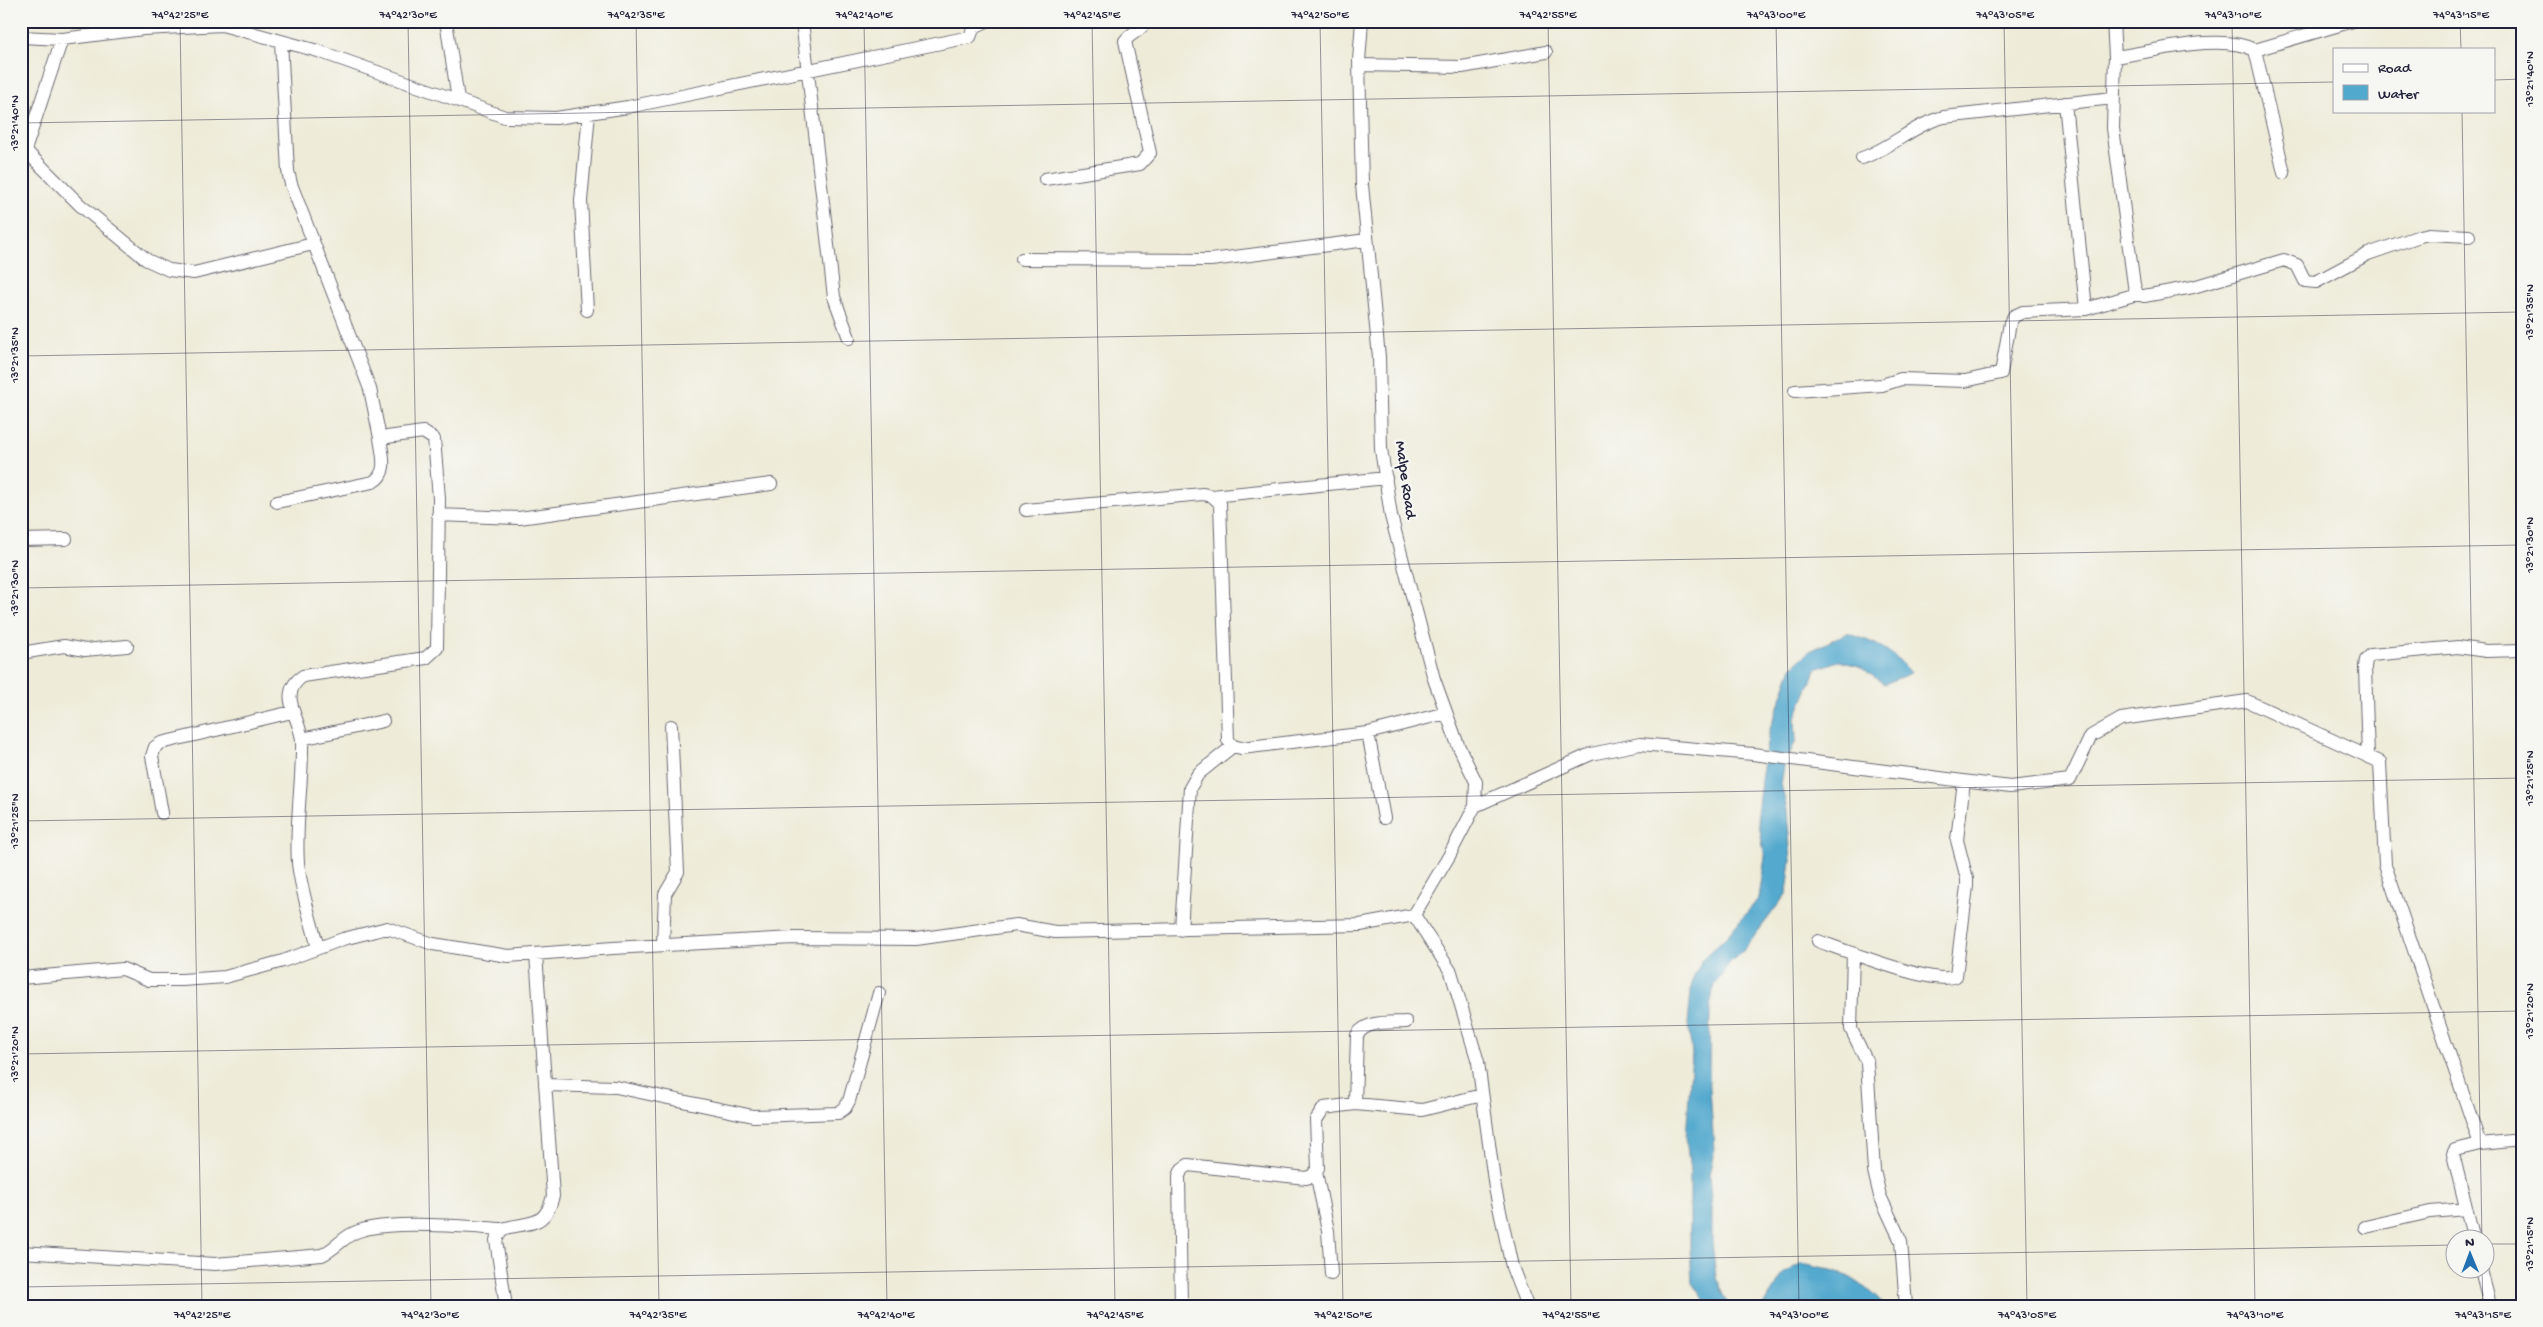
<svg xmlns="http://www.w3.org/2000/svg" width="2543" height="1327" font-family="'Gochi Hand',sans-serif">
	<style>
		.water { fill: #52a9ce; stroke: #3a6684 }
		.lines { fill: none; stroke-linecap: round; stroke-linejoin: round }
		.minor-casing { stroke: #696872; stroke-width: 14 }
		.minor { stroke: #fff; stroke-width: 12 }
		.ticks { fill: none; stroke: #22223b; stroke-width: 1; stroke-opacity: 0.45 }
		.labels { text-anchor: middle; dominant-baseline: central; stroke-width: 4.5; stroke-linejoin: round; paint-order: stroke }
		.street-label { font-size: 16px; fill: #22223b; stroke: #f6f6f2 }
		.neatline { fill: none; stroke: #22223b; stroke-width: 2 }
		.ticks-label { font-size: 12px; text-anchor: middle; fill: #22223b }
	</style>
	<rect width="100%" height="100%" fill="#f6f6f2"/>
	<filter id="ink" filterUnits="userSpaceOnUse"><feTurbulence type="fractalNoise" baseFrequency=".02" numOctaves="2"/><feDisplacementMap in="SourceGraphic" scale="10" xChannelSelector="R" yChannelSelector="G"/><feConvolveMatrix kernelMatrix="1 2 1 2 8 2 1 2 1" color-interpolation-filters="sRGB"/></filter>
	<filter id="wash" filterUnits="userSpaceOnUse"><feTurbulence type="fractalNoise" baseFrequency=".0096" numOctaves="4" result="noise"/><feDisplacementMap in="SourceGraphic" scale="20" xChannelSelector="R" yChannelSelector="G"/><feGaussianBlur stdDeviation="1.12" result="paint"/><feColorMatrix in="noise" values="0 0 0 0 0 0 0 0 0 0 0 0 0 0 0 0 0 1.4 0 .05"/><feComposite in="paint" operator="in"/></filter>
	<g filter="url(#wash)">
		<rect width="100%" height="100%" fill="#eeebd8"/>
		<path class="water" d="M1847 633C1876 643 1891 649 1911 673L1884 684 1859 666 1839 661 1816 669 1795 719 1796 740 1784 767 1781 784 1787 810 1791 860 1787 893 1744 950 1730 962 1714 985 1710 1008 1709 1073 1714 1150 1709 1176 1712 1209V1243L1716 1277 1729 1306H1708L1692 1283 1690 1248V1171L1686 1137 1692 1054 1688 1024 1692 981 1704 957 1727 936 1759 898 1765 857 1757 814 1762 773 1769 732 1792 667 1810 651Z
			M1802 1263C1845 1272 1853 1275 1885 1306H1763L1784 1273Z"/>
	</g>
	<g filter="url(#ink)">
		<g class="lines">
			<defs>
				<path id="minor" d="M446 21 458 99
					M802 21 834 297 849 338
					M1362 21 1359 61 1362 185 1379 357 1381 449 1391 516 1434 679 1458 745 1476 782 1475 806 1449 856 1414 915
					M2113 21 2115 57 2113 128 2134 285 2137 294 2144 296 2193 287 2284 260 2297 265 2305 281 2316 282 2368 254 2420 236 2429 234 2469 236
					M21 37 62 39 143 29 222 25 318 51 505 117 556 118 628 107 970 37 974 27 987 21
					M281 41 288 171 291 184 370 389 380 438 423 432 434 439 439 498 437 648 426 658 303 676C276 694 301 719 302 741 303 781 295 822 298 863 301 891 311 920 318 948
					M2255 50 2353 21
					M2115 57C2153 52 2221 32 2255 50L2284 173
					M1359 65 1462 67 1546 52
					M2065 103 2086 309
					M25 150 80 205 147 260 169 270 194 273 313 244
					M21 154 25 150 62 39
					M1862 158C1891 148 1915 124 1944 117L2113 98
					M1045 179 1140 164 1150 153 1125 41C1131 32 1142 31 1146 21
					M1022 259 1211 260 1367 240
					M587 310 581 201 589 113
					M1795 391 1882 385 1901 379 1965 381 2001 373 2010 323 2014 316 2023 312 2086 309 2137 294
					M1212 496 1386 478
					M277 502 373 482C389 473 382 454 380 438
					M1026 510 1203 494 1212 496 1220 503 1228 740 1233 746 1241 748 1368 733 1446 713
					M438 515 519 518 771 484
					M21 540 66 539
					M21 653 64 646 85 650 127 646
					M1368 733 1384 818
					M302 739 383 721
					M2368 757 2365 667 2366 660 2371 655 2458 647 2486 651 2522 650
					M1475 806 1591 754 1640 744 1753 754 2010 787 2070 780 2091 736 2121 719 2247 701 2380 762 2385 865 2480 1144 2522 1140
					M162 813 152 756 155 747 161 743 292 712
					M1414 915 1451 972 1478 1062 1495 1188 1512 1267 1527 1306
					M1181 930 1190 788 1198 774 1233 746
					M1818 941C1841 949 1937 987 1956 976L1967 886V879L1957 840 1964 781
					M663 945 665 894 678 872 671 726
					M1853 953 1851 1029 1867 1062 1874 1171 1880 1196 1901 1241 1906 1306
					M21 978 123 969 149 980H182L225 977 283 961 343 939 387 928 433 944 508 956 613 948 794 938 916 939 1016 925 1055 932 1360 925 1414 915
					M545 1085 616 1087 753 1116 838 1113 845 1108 849 1101 879 993
					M1355 1104 1357 1035C1366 1020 1390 1023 1406 1022
					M1316 1172 1328 1231 1331 1274
					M2365 1227 2430 1212 2466 1209
					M2474 1240 2453 1154 2455 1150 2480 1144
					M21 1252 215 1264 322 1255C334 1249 340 1241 350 1235 378 1218 467 1227 502 1229
					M2481 1270 2489 1301
					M506 1306 496 1240 502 1229C529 1221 545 1229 553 1196L536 954
					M1181 1306 1179 1176 1182 1169 1188 1165 1306 1178 1312 1176 1318 1168 1316 1120 1324 1108 1355 1104 1422 1110 1482 1095"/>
			</defs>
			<use href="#minor" class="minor-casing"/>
			<use href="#minor" class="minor"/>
		</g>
	</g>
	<path class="ticks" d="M180 21 202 1306M408 21 431 1306M636 21 659 1306M864 21 887 1306M1092 21 1115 1306M1320 21 1343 1306M1548 21 1571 1306M1776 21 1799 1306M2004 21 2027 1306M2232 21 2255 1306M2460 21 2461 49M2494 80 2522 79M2462 111 2482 1240M21 123 2334 82M21 356 2522 312M21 588 2522 545M21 821 2522 778M21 1054 2522 1011M2486 1244H2522M2482 1270 2483 1306M21 1287 2456 1245"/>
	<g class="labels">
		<g class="street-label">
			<text transform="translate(1404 480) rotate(82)">Malpe Road</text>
		</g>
	</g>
	<rect width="2543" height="1327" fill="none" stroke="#f6f6f2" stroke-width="55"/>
	<rect x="2333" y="48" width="162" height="65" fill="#f6f6f2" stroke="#a1a1a9"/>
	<rect x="2343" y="64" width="25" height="8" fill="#ffffff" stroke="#a1a1a9"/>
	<text x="2378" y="72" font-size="15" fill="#22223b">Road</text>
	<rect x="2343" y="85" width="25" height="15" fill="#52a9ce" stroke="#a1a1a9"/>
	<text x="2378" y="98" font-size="15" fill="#22223b">Water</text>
	<g transform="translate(2470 1254) rotate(359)"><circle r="24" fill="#f6f6f2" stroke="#a1a1a9"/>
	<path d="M0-4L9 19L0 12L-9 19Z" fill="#1f6fb2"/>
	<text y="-8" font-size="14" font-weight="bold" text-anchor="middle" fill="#22223b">N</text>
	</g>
	<rect x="28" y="28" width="2488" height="1272" class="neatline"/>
	<g class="ticks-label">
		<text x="180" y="18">74°42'25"E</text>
		<text x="408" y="18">74°42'30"E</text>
		<text x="636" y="18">74°42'35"E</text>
		<text x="864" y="18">74°42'40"E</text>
		<text x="1092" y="18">74°42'45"E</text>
		<text x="1320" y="18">74°42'50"E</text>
		<text x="1548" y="18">74°42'55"E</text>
		<text x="1776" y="18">74°43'00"E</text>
		<text x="2005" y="18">74°43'05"E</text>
		<text x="2233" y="18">74°43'10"E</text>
		<text x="2461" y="18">74°43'15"E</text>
		<text transform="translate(2529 79) rotate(-90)" y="4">13°21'40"N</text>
		<text transform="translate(14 123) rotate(-90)" y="4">13°21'40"N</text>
		<text transform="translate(2529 312) rotate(-90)" y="4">13°21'35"N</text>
		<text transform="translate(14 355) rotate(-90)" y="4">13°21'35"N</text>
		<text transform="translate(2529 545) rotate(-90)" y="4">13°21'30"N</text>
		<text transform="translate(14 588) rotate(-90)" y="4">13°21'30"N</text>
		<text transform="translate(2529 778) rotate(-90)" y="4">13°21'25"N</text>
		<text transform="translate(14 821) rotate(-90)" y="4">13°21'25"N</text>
		<text transform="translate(2529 1011) rotate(-90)" y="4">13°21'20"N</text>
		<text transform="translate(14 1054) rotate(-90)" y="4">13°21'20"N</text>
		<text transform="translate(2529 1244) rotate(-90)" y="4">13°21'15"N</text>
		<text x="202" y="1318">74°42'25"E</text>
		<text x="430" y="1318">74°42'30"E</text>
		<text x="658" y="1318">74°42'35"E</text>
		<text x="886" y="1318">74°42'40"E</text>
		<text x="1115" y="1318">74°42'45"E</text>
		<text x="1343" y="1318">74°42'50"E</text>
		<text x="1571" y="1318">74°42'55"E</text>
		<text x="1799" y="1318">74°43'00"E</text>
		<text x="2027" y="1318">74°43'05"E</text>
		<text x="2255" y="1318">74°43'10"E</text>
		<text x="2483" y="1318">74°43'15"E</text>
	</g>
</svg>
